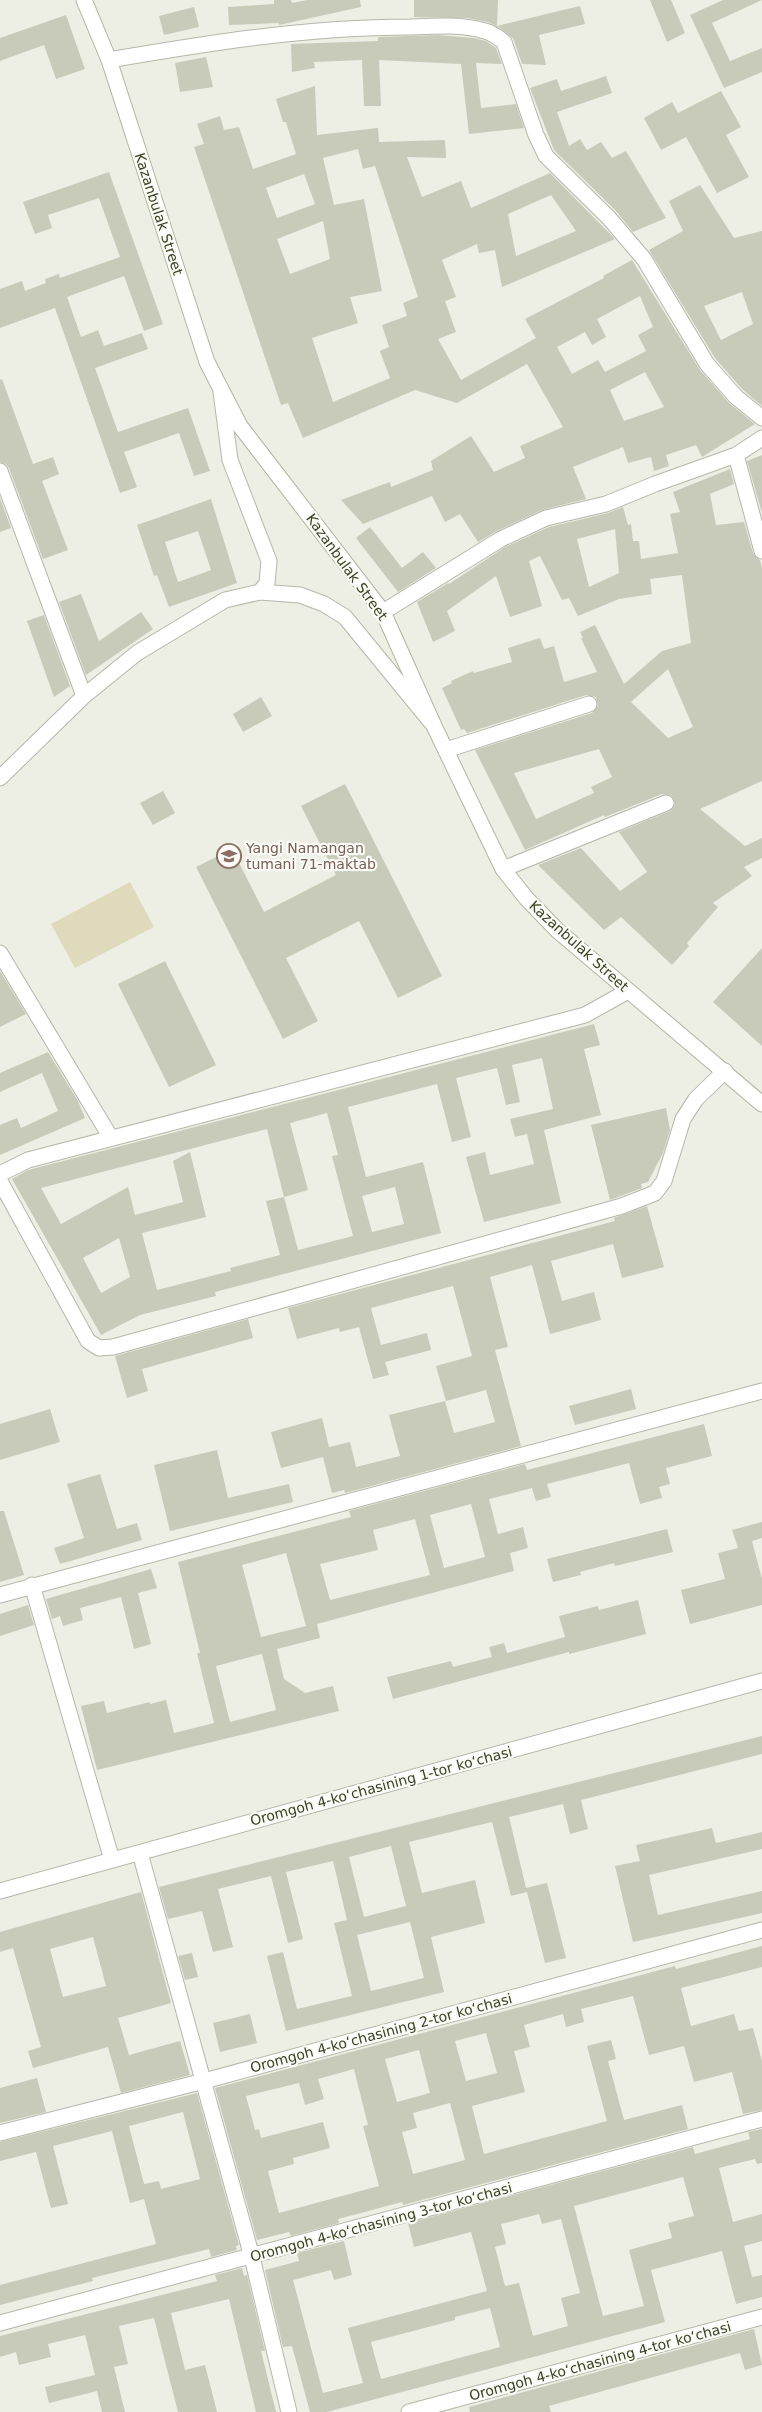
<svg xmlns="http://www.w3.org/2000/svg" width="762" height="2412" font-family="'DejaVu Sans',sans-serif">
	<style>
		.park { fill: #e0dabd }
		.building { fill: #c8caba; fill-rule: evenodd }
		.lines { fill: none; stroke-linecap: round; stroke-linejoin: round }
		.minor-casing { stroke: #b3b8a7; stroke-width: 17 }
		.secondary-casing { stroke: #b0b69d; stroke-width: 17 }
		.minor { stroke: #fff; stroke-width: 15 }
		.secondary { stroke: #fff; stroke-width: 15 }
		.labels { text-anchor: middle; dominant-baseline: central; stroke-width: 4.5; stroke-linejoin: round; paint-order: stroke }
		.street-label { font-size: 14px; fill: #394223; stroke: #fafbf6 }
		.education-label { font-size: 14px; fill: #785e54; stroke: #fafbf6; text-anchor: start }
	</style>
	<rect width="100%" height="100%" fill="#edefe5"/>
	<path class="park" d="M130 882 154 927 75 968 51 924Z"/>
	<path class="building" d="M274 0H291L292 3 307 0H360L361 7 279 25V23L229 25 228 7 274 4Z
		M414 0H498L497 26 580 6 585 24 539 35 546 65 522 64 513 38 500 28 488 22 467 18 414 17Z
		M650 0H671L685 33 667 42Z
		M723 0H762L712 23 730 61 762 48V72L724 88 690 15Z
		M194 7 199 27 164 35 159 16Z
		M66 15 85 69 56 79 44 45 0 61V38Z
		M438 35 474 38 486 41 496 48 502 64 476 63 481 108 516 104 524 128 469 134 461 64 379 60 381 106H364L362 60 314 62 315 68 292 72 291 44 378 41V37Z
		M206 57 213 87 180 92 175 63Z
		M606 76 612 93 557 112 569 146 580 139 587 150 601 142 612 158 626 151 666 218 633 232 616 211 554 150 530 88 557 79 561 91Z
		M315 86 317 135 378 128 379 142 445 140 446 158 407 157 422 197 461 181 471 208 550 173 615 239 502 287 495 250 479 253 477 244 442 260 456 297 445 301 456 332 438 339 461 380 536 338 525 319 604 278 603 276 632 260 700 370 729 403 755 424 702 457 696 445 666 455 669 466 654 471 651 457 628 463 623 447 573 467 586 499 542 510 497 531 478 542 460 514 445 522 432 496 363 524 341 500 390 482 391 487 433 470 431 461 471 436 494 472 525 458 520 446 563 427 527 364 457 403 415 390 303 438 288 403 281 405 194 147 204 144 197 124 220 116 224 130 239 127 253 169 296 154 286 122H283L276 99ZM358 149 363 169 375 166 418 297 403 303 407 316 382 325 389 347 380 351 390 378 333 402 312 338 358 323 350 297 382 291 364 199 334 205 323 158ZM304 174 315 204 277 218 266 188ZM551 195 576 231 516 256 508 214ZM323 221 330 259 290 274 277 239ZM640 296 653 327 638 335 646 351 605 372 598 360 572 374 557 347 585 332 592 345 606 337 597 319ZM645 372 664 407 624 421 610 390Z
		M721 91 741 127 726 135 749 177 717 193 686 137 661 150 644 118 672 102 678 113Z
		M109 172 163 324 144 331 124 276 67 297 81 337 98 330 104 346 142 333 148 349 95 368 118 432 188 408 210 471 194 476 179 433 124 452 137 487 120 493 55 308 0 328V289L22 281 25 291 46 283 45 279 59 274 60 278 120 257 99 198 48 215 52 228 35 234 23 202Z
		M700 185 734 238 762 231V406L743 390 715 358 649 250 683 231 669 201ZM742 292 753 324 721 340 704 306Z
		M2 379 33 464 53 457 59 474 42 481 68 550 43 559 9 468 6 464 0 462V380Z
		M762 455V513L747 461Z
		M730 469 734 484 710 494 716 525 744 522 753 553 760 560 762 568V781L700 809 745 846 762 838V858L744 867 752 876 713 903 718 907 687 943 689 946 672 965 621 917 604 930 538 865 581 848 620 891 647 872 619 832 670 811 675 804 672 796 662 794 605 817 604 815 525 850 475 750 592 713 598 706 596 697 586 695 467 733 464 729 461 730 442 688 452 683 451 681 473 671 474 673 512 662 508 648 540 638 544 649 554 646 564 682 597 672 581 638H583L580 632 595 625 624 684 662 651 691 643 682 575 650 579 652 594 619 599 578 616 569 598 562 600 540 556 529 561 542 606 510 617 496 576 447 611 455 631 433 642 417 602 448 583 449 584 505 547 549 527 608 513 623 507 628 525 631 524 633 541H639L641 559 678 553 670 514 680 512 673 492ZM615 529 619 573 589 587 577 539ZM668 669 693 727 668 738 631 702ZM599 749 612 777 591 787 594 793 536 819 514 773Z
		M0 498 11 528 0 532Z
		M211 499 237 583 169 607 157 575 154 576 137 525ZM198 531 211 570 178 582 165 542Z
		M370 527 402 568 423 552 436 568 398 592 356 538Z
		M81 594 99 641 141 612 153 629 86 675 59 602Z
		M44 615 70 686 54 697 27 621Z
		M261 697 272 716 243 732 233 714Z
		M345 784 442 976 398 998 359 921 286 958 318 1021 283 1039 196 867 232 849 264 912 336 875 301 806Z
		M163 791 175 813 153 825 140 803Z
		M762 948V1046L713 1002Z
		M165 961 216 1065 169 1087 118 984Z
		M0 971 26 1014 0 1027Z
		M594 1024 600 1045 584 1049 601 1115 544 1130 561 1203 484 1222 466 1157 485 1152 490 1175 534 1164 527 1134 515 1137 510 1119 553 1109 542 1058 512 1065 520 1102 506 1105 497 1068 456 1078 471 1137 452 1142 437 1084 348 1107 366 1177 423 1162 441 1233 215 1292 216 1296 140 1315 101 1335 12 1179 28 1170ZM327 1113 338 1155 332 1156 353 1236 298 1250 284 1197 308 1190 290 1123ZM267 1129 284 1197 266 1201 280 1255 230 1268 231 1271 157 1290 142 1233 206 1217 190 1152 173 1161 183 1202 135 1215 128 1187 61 1224 41 1188ZM395 1187 404 1224 372 1232 362 1196ZM119 1238 130 1277 101 1293 83 1258Z
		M48 1052 78 1101 85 1118 0 1155V1125L17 1118 21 1128 58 1111 42 1073 0 1092V1073Z
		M666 1108 670 1130 663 1153 648 1182 641 1184 642 1188 610 1200 591 1125Z
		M647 1206 664 1267 622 1278 613 1244 551 1261 562 1301 594 1292 601 1320 550 1334 532 1265 490 1277 508 1347 495 1350 521 1446 345 1493 344 1490 332 1493 323 1457 281 1468 271 1432 322 1418 329 1447 350 1442 356 1467 400 1456 389 1415 445 1401 454 1433 495 1422 486 1390 446 1401 436 1366 472 1356 453 1286 371 1308 381 1345 427 1333 431 1350 385 1362 389 1375 373 1379 359 1327 340 1332 339 1328 297 1339 288 1308 615 1221 614 1218Z
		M248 1319 253 1338 142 1369 148 1391 127 1398 115 1356Z
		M631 1389 636 1409 575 1425 569 1406Z
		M50 1409 60 1442 0 1460V1424Z
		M704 1424 712 1456 666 1468 670 1484 659 1487 662 1498 640 1504 629 1463 547 1484 551 1497 536 1501 532 1488 489 1499 498 1534 523 1527 528 1548 510 1553 514 1571 317 1624 320 1638 277 1649 284 1679 305 1693 333 1686 339 1711 97 1770 81 1706 104 1701 107 1713 150 1702V1704L166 1700 174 1733 214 1723 197 1653H200L178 1562 351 1517 349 1511 525 1464 527 1470ZM471 1504 485 1557 444 1568 430 1515ZM415 1519 430 1575 330 1600 320 1564 378 1550 373 1530ZM286 1553 306 1626 261 1637 242 1565ZM262 1654 276 1710 230 1722 216 1666Z
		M217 1450 228 1498 289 1484 293 1502 170 1531 154 1465Z
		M100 1474 117 1529 137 1523 142 1540 60 1564 54 1548 84 1538 67 1484Z
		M0 1511H4L24 1575 0 1582Z
		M762 1522V1538L752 1541 762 1579V1605L690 1624 681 1590 725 1579 718 1553 738 1548 732 1530Z
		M667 1529 673 1552 615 1566 614 1563 580 1572 581 1575 553 1582 547 1559Z
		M151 1569 157 1588 138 1593 151 1644 134 1649 121 1597 80 1608 83 1620 63 1626 60 1616 52 1619 46 1599Z
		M638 1600 646 1634 569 1654V1652L393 1699 387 1677 451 1661 453 1667 492 1657 489 1647 504 1643 507 1653 565 1637 559 1616 598 1606 599 1610Z
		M28 1605 34 1625 0 1636V1614Z
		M762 1736V1754L581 1800 588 1829 570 1834 563 1804 509 1817 526 1888 547 1883 566 1958 545 1963 527 1892 511 1896 492 1822 409 1842 422 1893 475 1880 485 1923 431 1937 444 1992 286 2031 267 1956 283 1952 297 2009 352 1996 334 1923 347 1920 333 1861 286 1872 303 1939 288 1943 271 1876 218 1889 233 1947 213 1952 202 1911 168 1919 159 1887ZM391 1846 406 1906 364 1917 349 1857ZM410 1922 424 1978 371 1991 357 1935Z
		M712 1828 716 1843 762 1832V1849L649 1875 658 1915 762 1891V1913L633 1942 615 1866 640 1861 636 1845Z
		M141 1892 171 2003 118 2018 129 2055 180 2041 190 2075 121 2093 108 2047 33 2068 28 2051 41 2047 13 1948 0 1952V1932ZM93 1937 106 1986 63 1997 50 1949Z
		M762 1946V1967L681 1988 691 2026 734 2014 739 2031 753 2028 762 2061V2110L743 2114 732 2072 694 2082 684 2046 649 2055 633 1996 581 2009 584 2022 566 2027 563 2014 524 2025 530 2047 514 2051 525 2092 472 2106 484 2154 607 2121 587 2046 611 2040 616 2059 608 2061 624 2120 682 2105 688 2129 403 2205 402 2202 338 2219 339 2223 291 2236 289 2232 257 2240 215 2088 675 1966 676 1969ZM486 2033 497 2073 466 2081 455 2041ZM419 2050 430 2093 397 2102 385 2059ZM354 2069 368 2125 363 2126 379 2186 279 2213 268 2171 294 2164 293 2158 330 2148 323 2122 261 2138 259 2129 255 2130 246 2096 299 2083 305 2105 324 2099 318 2079ZM450 2103 465 2160 413 2174 402 2132 417 2128 413 2113Z
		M192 1953 198 1977 185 1980 178 1956Z
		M250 2014 257 2043 220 2052 213 2023Z
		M37 2078 46 2112 0 2123V2088Z
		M197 2093 239 2245 236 2246 237 2250 211 2257 209 2249 92 2278 93 2281 0 2305V2285L156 2244 144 2199 130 2203 112 2131 53 2146 68 2204 51 2208 36 2152 0 2161V2142ZM183 2112 200 2179 161 2189 159 2181 144 2184 129 2126Z
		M762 2129V2163L757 2164 755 2159 719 2168 733 2222 762 2214V2241L744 2246 752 2277 762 2275V2297L736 2304 722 2251 651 2270 665 2322 327 2412H310L292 2346 283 2347 265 2270 299 2261 297 2253 344 2241 352 2275 334 2280 331 2270 293 2280 323 2393 363 2383 348 2328 487 2291 471 2232 414 2247 408 2223 693 2147 695 2154 750 2139 748 2132ZM683 2177 694 2216 668 2223 672 2238 629 2250 644 2306 603 2316 574 2206ZM539 2214 542 2224 561 2219 580 2293 561 2298 568 2326 533 2336 519 2283 505 2286 495 2247 506 2244 501 2224ZM490 2308 500 2347 381 2379 371 2342 455 2320V2317Z
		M242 2268 244 2276 247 2275 265 2351H261L276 2412H256L229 2299 171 2313 185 2370 205 2365 217 2412H178L154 2318 119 2326 128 2364 114 2367 125 2412H102L97 2391 49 2403 45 2387 95 2375 85 2335 48 2344 51 2357 19 2365 16 2352 0 2357V2336L217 2281 215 2275Z
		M754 2329 762 2365 745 2370 740 2353 549 2406 551 2412H470L469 2407Z"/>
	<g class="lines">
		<defs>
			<path id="minor" d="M109 60C208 43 308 27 409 27 434 26 461 24 485 31 492 33 499 38 504 42L536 135 546 156 609 218 644 259 707 364 736 397 762 418
				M736 455 762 551
				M0 471 84 696
				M260 592 300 595 324 604 345 617 431 722
				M383 612 501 539 546 518 606 504 655 484 736 455 762 438
				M446 750 589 704
				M0 778 84 696 137 653 225 600 260 592 267 583 269 561 230 460 221 392
				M503 869 666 803
				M0 953 111 1138
				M0 1174 28 1160 585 1015 628 991
				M0 1181 88 1341 99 1348 113 1347 622 1206 655 1193 664 1181 683 1119 696 1099 725 1071
				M32 1585 112 1860
				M0 1595 762 1391
				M140 1853 252 2257 289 2412
				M0 1891 762 1681
				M0 2133 204 2081 762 1930
				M0 2323 762 2119
				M409 2412 762 2317"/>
			<path id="secondary" d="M84 0 109 60 207 362 240 426 383 612 435 728 503 869 526 898 558 931 762 1104"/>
		</defs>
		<use href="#minor" class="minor-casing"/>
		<use href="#secondary" class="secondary-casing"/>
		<use href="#minor" class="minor"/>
		<use href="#secondary" class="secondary"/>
	</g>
	<defs>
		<symbol id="school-ring" viewBox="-11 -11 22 22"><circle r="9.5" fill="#fafbf6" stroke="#8d6e63" stroke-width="1.5"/><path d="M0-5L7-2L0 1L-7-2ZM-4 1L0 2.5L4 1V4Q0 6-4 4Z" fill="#8d6e63"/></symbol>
	</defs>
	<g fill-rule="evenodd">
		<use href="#school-ring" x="215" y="842" width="28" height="28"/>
	</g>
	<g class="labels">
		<g class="street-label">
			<text transform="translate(159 214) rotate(72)">Kazanbulak Street</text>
			<text transform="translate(347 567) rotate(54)">Kazanbulak Street</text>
			<text transform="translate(579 946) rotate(42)">Kazanbulak Street</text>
			<text transform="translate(381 1786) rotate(-15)">Oromgoh 4-koʻchasining 1-tor koʻchasi</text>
			<text transform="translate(381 2033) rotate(-15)">Oromgoh 4-koʻchasining 2-tor koʻchasi</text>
			<text transform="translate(381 2222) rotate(-15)">Oromgoh 4-koʻchasining 3-tor koʻchasi</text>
			<text transform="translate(600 2361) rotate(-15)">Oromgoh 4-koʻchasining 4-tor koʻchasi</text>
		</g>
		<g class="education-label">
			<text x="246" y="848">Yangi Namangan<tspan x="246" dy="16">tumani 71-maktab</tspan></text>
		</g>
	</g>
</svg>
